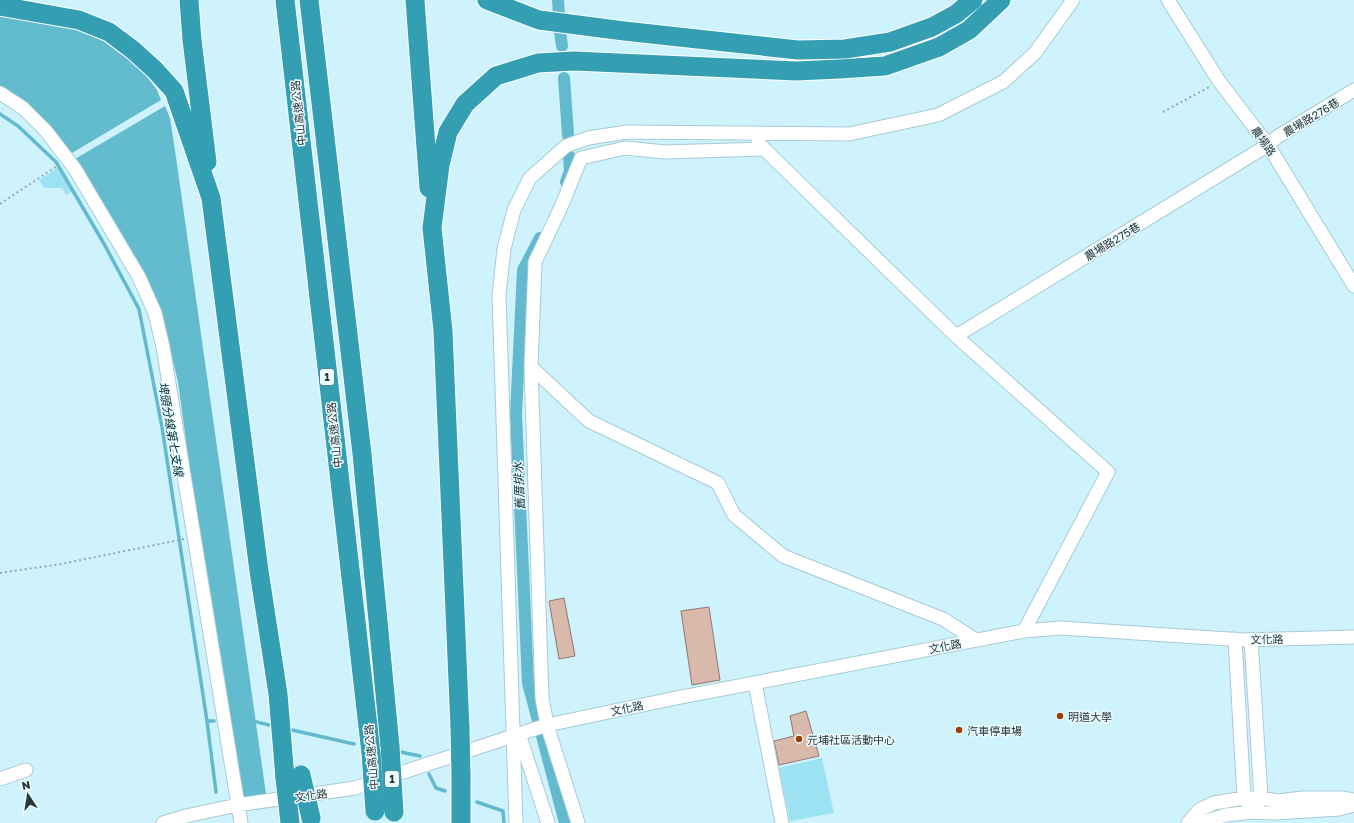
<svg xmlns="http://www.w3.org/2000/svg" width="1354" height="823" font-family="'Golos Text','Noto Sans TC',sans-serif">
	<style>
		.green { fill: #9de2f3 }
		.forest { fill: #63bbce }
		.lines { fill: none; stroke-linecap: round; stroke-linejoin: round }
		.stream { stroke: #63bace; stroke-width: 3.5 }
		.canal { stroke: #63bace; stroke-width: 12 }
		.building { fill: #d8b9ac; stroke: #94776c }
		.minor-casing { stroke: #a7cbd4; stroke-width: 15 }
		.highway-casing { stroke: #fff; stroke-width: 21 }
		.path { stroke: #8eaab1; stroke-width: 2; stroke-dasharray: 2 3; stroke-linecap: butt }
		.minor { stroke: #fff; stroke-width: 13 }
		.highway { stroke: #349eb3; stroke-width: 19 }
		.highway-bridge-casing { stroke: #fff; stroke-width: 21; stroke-linecap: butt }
		.highway-bridge { stroke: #349eb3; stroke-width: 19 }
		.poi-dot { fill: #a03d01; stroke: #edfcff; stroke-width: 1.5 }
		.labels { text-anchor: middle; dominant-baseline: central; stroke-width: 3; stroke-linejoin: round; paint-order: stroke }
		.shield { fill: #edfcff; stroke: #647276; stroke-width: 1 }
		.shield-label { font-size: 10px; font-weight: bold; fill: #29373b }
		.street-label { font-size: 11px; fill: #29373b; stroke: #edfcff }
		.poi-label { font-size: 11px; fill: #29373b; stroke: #edfcff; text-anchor: start }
		.water-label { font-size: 12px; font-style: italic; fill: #043039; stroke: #edfcff }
	</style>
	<rect width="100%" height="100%" fill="#cef3fc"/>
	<path class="green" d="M57 168 72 192 66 195 62 188H44L39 180Z
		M822 758 834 813 790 821 779 768Z"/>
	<path class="forest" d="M0 15 71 26 106 40 136 61 157 90 161 100 72 153 49 125 0 87Z
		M165 106 170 118 176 157 266 794 242 798 202 557 178 382 165 327 145 275 118 227 75 159Z"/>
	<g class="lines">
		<path class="stream" d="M0 114 18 126 56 162 103 242 139 309 162 427 207 721 216 792
			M207 721H214
			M234 721H253L269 725
			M292 730 354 744
			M396 751 420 756
			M429 774 436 788 445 791
			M477 802 503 811 504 823"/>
		<path class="canal" d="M558 0 559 15
			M560 31 562 46
			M564 78 568 135
			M566 182 570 171 569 156
			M540 238 523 270 516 414 528 683 565 823"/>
	</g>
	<path class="building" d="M564 598 575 656 559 659 549 601Z
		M709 607 720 680 692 685 681 611Z
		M806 711 819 756 779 765 774 741 794 736 790 716Z"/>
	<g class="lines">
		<defs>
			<path id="minor" d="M1168 0 1219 81 1268 145 1354 286
				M0 93 23 108 46 131 75 169 139 277 155 313 163 347 241 823
				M758 143 956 336 1108 472 1024 631
				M956 336 1268 145 1277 137 1354 90
				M531 367 589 421 718 483 734 515 783 556 943 619 976 640
				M1235 639 1244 798 1253 812 1261 798 1251 640
				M755 683 782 823
				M519 734 548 823
				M0 779 26 770
				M163 823 186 816 237 805 355 788 513 736 547 725 676 698 1024 631 1060 628 1244 640 1354 637
				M516 823 499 295 504 249 514 210 530 178 566 146 588 138 627 132 849 134 938 115 1003 82 1035 53 1073 0
				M578 823 547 725 542 698 531 367 535 262 561 207 581 158 625 148 665 152 763 149
				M1188 823 1199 810 1214 803 1244 798H1261L1278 801 1303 798H1342L1354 800
				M1200 823 1226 815 1253 812 1274 813 1339 809 1354 805"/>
			<path id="highway" d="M189 0 192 40 207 162
				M285 0 371 753
				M309 0 362 454 390 746
				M415 0 429 188
				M487 0 539 20 624 31 798 50 845 49 890 42 932 27 956 14 973 0
				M0 6 79 20 109 32 133 50 155 70 174 91 211 198 259 571 278 694 285 778
				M460 728 443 331 432 228 440 165 448 132 465 104 496 76 538 63 574 61 796 71 840 69 885 66 939 47 969 30 1001 0
				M461 775V823"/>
		</defs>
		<use href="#minor" class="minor-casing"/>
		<use href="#highway" class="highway-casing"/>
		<path class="path" d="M1163 112 1209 87
			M0 204 57 166
			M0 573 61 564 184 539"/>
		<use href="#minor" class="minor"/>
		<use href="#highway" class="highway"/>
		<defs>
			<path id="highway-bridge" d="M460 728 461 775
				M390 746 394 812
				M371 753 375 811
				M301 775 311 818
				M285 778 290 823"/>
		</defs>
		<use href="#highway-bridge" class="highway-bridge-casing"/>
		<use href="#highway-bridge" class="highway-bridge"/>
	</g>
	<g class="poi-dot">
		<circle cx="1060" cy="716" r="4"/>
		<circle cx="959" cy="730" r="4"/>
		<circle cx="799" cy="739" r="4"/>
	</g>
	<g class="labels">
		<g class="shield">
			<rect x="320" y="369" width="14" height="16" rx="3"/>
			<rect x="385" y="771" width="14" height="16" rx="3"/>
		</g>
		<g class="shield-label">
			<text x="327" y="377">1</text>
			<text x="392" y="779">1</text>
		</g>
		<g class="street-label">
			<text transform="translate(298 113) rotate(-96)">中山高速公路</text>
			<text transform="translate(1311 117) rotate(-31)">農場路276巷</text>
			<text transform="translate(1264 141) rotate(55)">農場路</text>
			<text transform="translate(1112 241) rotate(-31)">農場路275巷</text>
			<text transform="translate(334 435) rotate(-96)">中山高速公路</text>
			<text transform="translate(1267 639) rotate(-1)">文化路</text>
			<text transform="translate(945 646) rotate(-11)">文化路</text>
			<text transform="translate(627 708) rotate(-12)">文化路</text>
			<text transform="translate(371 757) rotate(-95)">中山高速公路</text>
			<text transform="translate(311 795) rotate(-8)">文化路</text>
		</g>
		<g class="poi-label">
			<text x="1068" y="716">明道大學</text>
			<text x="967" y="730">汽車停車場</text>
			<text x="807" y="739">元埔社區活動中心</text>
		</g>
		<g class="water-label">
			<text transform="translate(171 429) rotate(80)">埤頭分線第七支線</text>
			<text transform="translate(519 486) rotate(-93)">舊厝排水</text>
		</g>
	</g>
	<g transform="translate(28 795) rotate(348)" stroke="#edfcff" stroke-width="3" paint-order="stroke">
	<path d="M0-3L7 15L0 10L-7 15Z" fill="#29373b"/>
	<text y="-6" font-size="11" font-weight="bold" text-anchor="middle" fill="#29373b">N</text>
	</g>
</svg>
